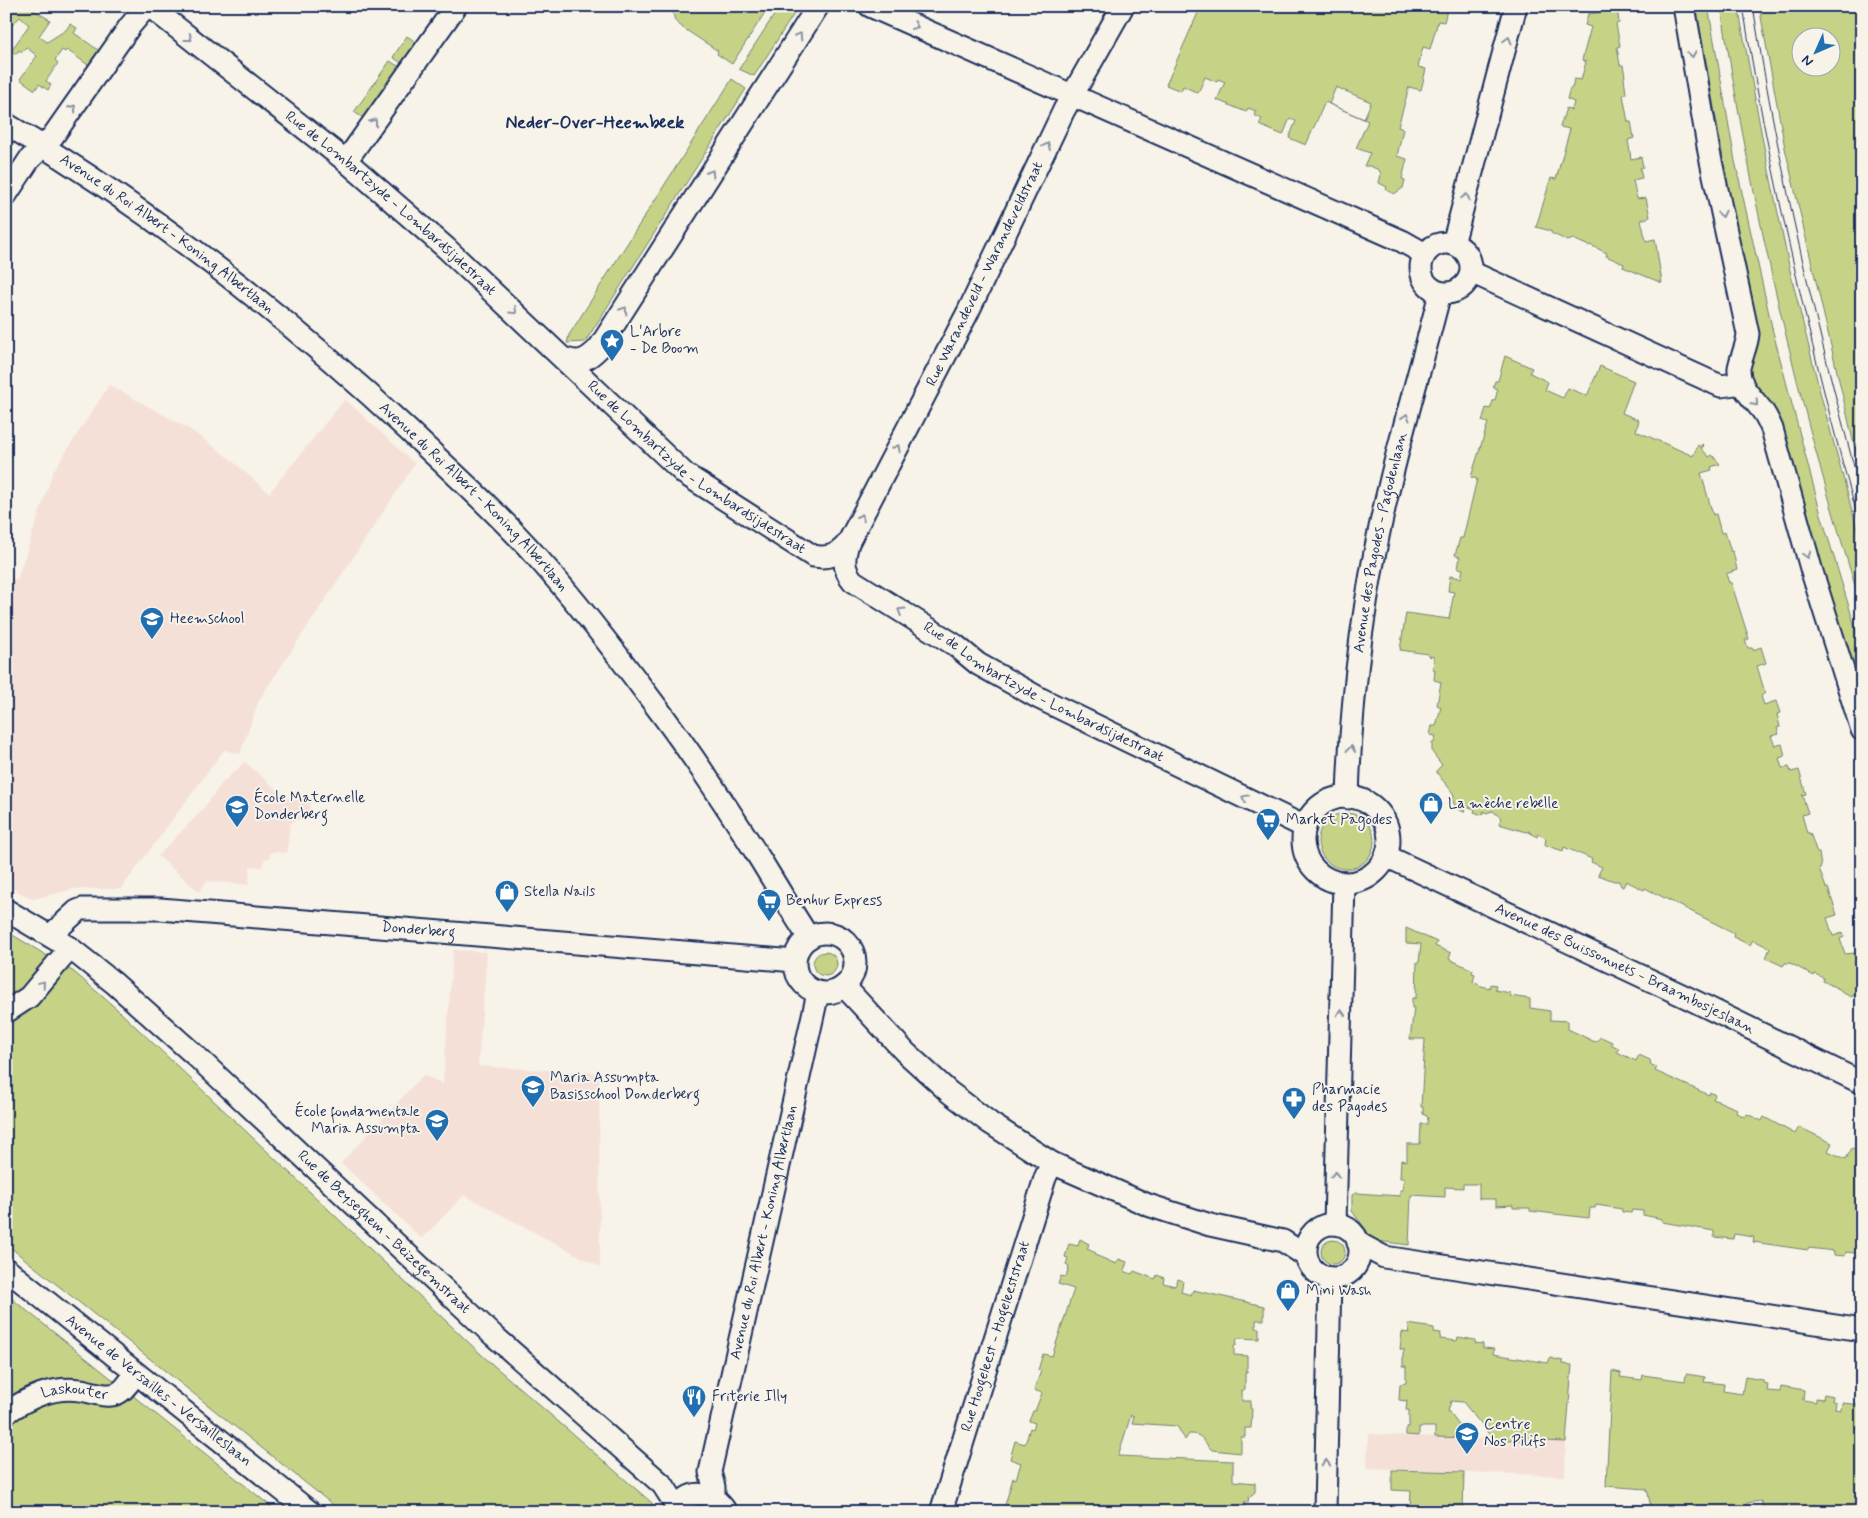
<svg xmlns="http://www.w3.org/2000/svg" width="1868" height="1518" font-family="Mynerve,sans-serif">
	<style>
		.built { fill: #f5e0d8 }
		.green { fill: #c6d387; stroke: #708172; fill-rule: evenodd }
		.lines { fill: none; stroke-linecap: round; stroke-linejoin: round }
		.minor-casing { stroke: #1b2f5e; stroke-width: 25 }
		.minor { stroke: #f7f3e8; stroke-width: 21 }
		.tram { stroke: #1b2f5e; stroke-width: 1 }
		.oneway { stroke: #8991a3 }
		.labels { text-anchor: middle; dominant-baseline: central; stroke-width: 4; stroke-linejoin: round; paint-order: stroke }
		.street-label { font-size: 15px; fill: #1b2f5e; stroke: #f7f3e8 }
		.poi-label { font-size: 15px; fill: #1b2f5e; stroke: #f7f3e8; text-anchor: start }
		.quarter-label { font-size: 18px; font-weight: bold; fill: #1b2f5e; stroke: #f7f3e8 }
	</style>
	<rect width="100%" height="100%" fill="#f7f3e8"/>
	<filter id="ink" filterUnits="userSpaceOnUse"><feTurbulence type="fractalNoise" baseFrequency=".02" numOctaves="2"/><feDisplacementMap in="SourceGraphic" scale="10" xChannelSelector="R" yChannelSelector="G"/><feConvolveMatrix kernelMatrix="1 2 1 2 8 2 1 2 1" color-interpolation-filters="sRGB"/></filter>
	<g filter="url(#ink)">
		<path class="built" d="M109 385 118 391 119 390 191 430 229 458 269 493 345 399 415 464 259 700 240 754 224 750 121 889H74L33 899 6 885V577L17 580 53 472Z
			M245 762 284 796 282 798 310 800 309 815 290 823 287 853 271 852 269 858 264 859 262 867 250 866 249 885 207 881 199 892 158 856 203 809 222 783Z
			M453 950 487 952 478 1066 599 1073 600 1267 464 1195 422 1239 341 1163 423 1075 443 1084Z
			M1368 1434 1566 1442 1565 1476 1367 1468Z"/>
		<path class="green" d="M6 6H27L50 20 39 36 47 42 66 30 70 24 77 28 74 33 101 52 91 67 67 50 65 52 62 50 55 60 58 63 46 81 51 85 48 90 39 84 35 90 20 79 37 56 26 47 22 52 19 50 16 54 11 51 29 25 20 17 11 26 8 24 6 26Z
			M671 6H769L732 64 717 54 718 51 683 28 675 21Z
			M780 6H799L754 76 739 69Z
			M1201 6H1234L1239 8 1241 6H1448L1444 22 1438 21 1430 49 1423 47 1418 67 1426 69 1421 90 1409 87 1398 127 1403 129 1397 156 1407 159 1402 179 1405 180 1403 188 1394 194 1386 190 1387 187 1379 183 1381 174 1379 170 1370 166H1364L1370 153 1356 148 1368 121 1325 102 1306 145 1289 138 1296 121 1290 118 1283 135 1259 125 1262 119 1254 115 1256 111 1248 108 1246 112 1217 100 1225 82 1218 79 1217 82 1205 77 1198 93 1183 86 1181 91 1166 85ZM1336 87 1371 102 1364 119 1329 104Z
			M1614 6 1617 7 1619 23 1616 24 1620 46 1617 47 1620 65H1623L1625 76 1624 77 1626 94 1623 95 1628 122H1631L1634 138 1628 140 1631 159 1641 157 1643 167 1640 168 1642 178 1633 180 1637 199 1646 198 1650 217 1641 220 1646 241 1655 239 1662 283 1623 267 1624 264 1606 256 1607 253 1590 245 1589 246 1573 239 1568 241 1551 233V231L1536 227 1551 178 1556 179 1570 129 1560 127 1566 108 1572 110 1574 102 1567 99 1570 88H1572L1574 79 1581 80 1586 62 1582 60 1591 27 1585 25 1588 14 1603 12V7Z
			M1696 6H1708L1735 161 1773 332 1820 511 1862 650V691L1827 583 1786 437 1780 439 1749 376 1747 308 1752 301 1730 197Z
			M1721 6H1738L1763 142 1791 275 1821 396 1862 547V608C1800 412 1752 210 1721 6Z
			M1759 6H1862V479L1785 148ZM1800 38H1830V68H1800Z
			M407 36 419 44 404 65 393 57Z
			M390 61 401 68 365 119 354 112Z
			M732 79 746 89 585 342 567 343 569 335Z
			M1505 356 1532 368 1530 373 1548 382 1545 390 1563 398 1568 388 1587 396 1600 366 1634 381 1622 413 1639 420 1636 431 1693 456 1698 445 1701 447 1702 444 1704 446 1701 448 1709 457 1712 455 1720 464 1711 467 1712 470 1701 473 1713 515 1716 514 1721 533 1725 532 1731 552 1733 551 1737 570 1726 574 1729 583 1731 582 1749 639 1745 640 1748 648H1752L1753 650 1761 647 1766 663 1757 666 1765 693 1761 696 1764 705 1776 701 1780 713 1777 714 1780 727 1777 728 1779 734 1771 736 1775 746 1782 744 1785 756 1779 758 1782 768 1789 767 1791 772 1799 770 1806 794 1802 795 1808 813 1802 815 1807 833H1810L1817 853H1819L1821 867 1819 868 1826 888H1828L1837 915 1827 918 1833 936 1843 933 1844 937 1840 939 1845 954 1854 953 1857 961H1860L1862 965V1002L1860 1001 1861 999 1853 995 1852 997 1841 992V990L1823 981 1824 978 1815 974 1814 976 1790 963H1785L1783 966 1766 958 1770 948 1753 940 1750 945 1733 937 1734 933 1645 888 1644 890 1626 881 1623 887 1621 886 1619 881H1614L1598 875 1602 867 1591 862 1592 859 1564 847 1563 851 1545 845 1546 838 1538 834 1537 837 1529 832V831L1526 832 1499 824 1501 818 1493 811 1486 813 1484 811 1482 815 1474 812 1475 809 1466 806 1464 812 1457 809 1453 802 1454 795C1448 785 1442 781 1436 771L1442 765 1432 752V743H1434L1436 736 1430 735 1432 726H1436L1441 707 1437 705 1441 682 1434 680 1435 670 1433 669 1434 657 1428 656V654L1400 650 1406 613 1449 619 1454 592 1448 591 1450 576 1461 578 1463 569 1458 568 1460 557 1455 555 1460 538H1463L1477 479 1471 477 1488 423 1482 421 1486 408 1490 409 1493 401 1495 400 1498 389 1493 387 1495 381H1498Z
			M1318 841a28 28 0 1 1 56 0a28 28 0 1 1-56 0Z
			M1406 928 1437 942 1435 946 1451 953 1449 959 1473 970 1472 973 1475 974 1473 982 1478 983V985L1489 988 1491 984 1496 985 1495 990 1510 993V996L1530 999V1008L1550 1011V1020L1568 1021V1029L1595 1042 1601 1037 1612 1042V1045L1619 1048 1617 1052 1636 1061 1639 1055 1650 1060 1651 1065 1657 1067 1655 1071 1709 1095 1710 1092 1715 1095 1713 1099 1737 1109 1736 1113 1745 1117 1747 1114 1762 1121 1764 1117 1795 1134 1799 1127 1832 1143 1828 1151 1846 1159 1852 1148 1862 1153V1254L1846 1252 1845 1256 1834 1255V1251L1809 1248 1808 1250 1753 1242 1754 1237 1734 1234 1733 1239 1714 1237V1231L1662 1222V1219L1643 1215V1211L1632 1210 1631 1213 1622 1212V1209L1596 1205 1595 1208H1590L1589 1218 1530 1211V1208H1513V1205L1496 1206V1199H1479V1184H1463V1188L1445 1187V1197L1411 1195 1409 1245 1378 1241 1371 1237 1352 1211V1195L1356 1193 1400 1196V1190H1403L1404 1178H1400L1401 1160 1407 1161V1144H1420L1421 1124H1427L1428 1117 1423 1114V1107H1421L1425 1039H1410L1414 1008H1412V998H1416L1417 962H1419L1421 944 1406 943Z
			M6 931 74 972 118 1010 484 1357 652 1503 656 1512H342L6 1244Z
			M813 964a12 12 0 1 1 24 0a12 12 0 1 1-24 0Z
			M1080 1239 1089 1244 1087 1249 1096 1253 1095 1255 1116 1264 1119 1259 1127 1262 1124 1271 1132 1274 1134 1271 1155 1279 1157 1275 1164 1278 1163 1283 1175 1286 1178 1279 1183 1281 1181 1292 1191 1295 1193 1290 1264 1306V1320H1256V1328H1259V1339L1237 1338 1236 1345H1234V1355L1247 1356V1373H1245V1390H1242V1401H1251L1250 1408 1252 1409 1251 1428H1245V1437H1241V1453L1212 1450C1203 1442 1203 1433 1189 1434L1185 1440 1177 1426 1132 1423 1134 1416 1131 1415 1118 1456 1233 1461V1481L1255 1483V1492L1249 1497 1248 1502H1244V1512H1003L1013 1478 1016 1479 1021 1463 1010 1459 1015 1441 1025 1444 1030 1428 1033 1429 1035 1423 1029 1421 1033 1411H1035L1042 1393 1034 1390 1041 1371 1038 1370 1043 1354 1052 1356 1074 1289 1058 1284 1061 1276 1066 1277 1069 1267 1066 1265 1068 1258 1065 1257 1069 1244 1078 1246Z
			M1321 1252a12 12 0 1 1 24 0a12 12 0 1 1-24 0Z
			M6 1294 278 1512H6Z
			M1408 1324 1434 1328V1332L1441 1333 1440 1339 1457 1341 1458 1337 1475 1340V1343L1483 1344V1348L1494 1349 1493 1354 1548 1363 1550 1358 1563 1361V1364L1572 1365 1566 1442 1493 1439 1463 1402 1451 1401 1448 1411 1469 1438 1435 1437V1427H1419V1436L1406 1435V1427L1409 1426V1410H1406L1407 1401 1399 1400 1400 1384 1406 1383V1366H1403V1352L1405 1350 1400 1349 1402 1332 1410 1333Z
			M1612 1371 1621 1373 1620 1377 1642 1380 1643 1375 1685 1381 1686 1374 1705 1377 1704 1382 1724 1384 1723 1391 1742 1394 1745 1377 1763 1380V1383L1768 1384 1767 1391 1780 1392 1781 1386 1804 1390 1803 1400 1816 1402V1398L1823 1399 1824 1394 1833 1396 1832 1401 1836 1402 1835 1409 1841 1410 1842 1403 1862 1405V1510L1850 1512 1848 1507 1842 1508 1843 1512H1812L1818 1510 1816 1504 1809 1506 1810 1512H1786L1789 1511 1788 1505 1782 1507 1783 1512H1764L1761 1501 1747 1503 1749 1512H1652L1647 1489 1606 1486Z
			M1392 1470 1464 1472 1463 1512H1406L1410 1511 1411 1491 1392 1490Z"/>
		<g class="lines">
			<defs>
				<g id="minor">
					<path id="s1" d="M152 6 157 12 346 161 446 248 685 474 813 556C829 559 838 555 848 543"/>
					<path d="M870 6 1402 241 1425 254"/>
					<path id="s2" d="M1123 6 1064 110 968 312 848 543C844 558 842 568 853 581L955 645 978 664 1039 698 1305 827"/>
					<path d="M1684 6 1709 152 1748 334C1747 346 1741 357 1739 368 1738 386 1751 396 1761 409 1766 415 1769 422 1772 429L1812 572 1862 730"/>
					<path id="s3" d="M6 124C151 210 285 315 408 430 451 471 496 511 536 556 577 602 615 651 652 701 691 752 726 805 760 859 776 885 792 912 809 938"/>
					<path d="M346 161 456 6"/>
					<path d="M6 195 29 160 53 136 130 26 147 6"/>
					<circle cx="1446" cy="268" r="25"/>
					<path d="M1453 244 1516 6"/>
					<path d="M1471 272 1714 383 1721 386 1742 383"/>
					<path d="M566 359C581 364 588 359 599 348L818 6"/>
					<circle cx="1346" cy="840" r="43"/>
					<path id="s4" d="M1348 798C1351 692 1365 586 1390 483 1405 419 1424 357 1440 293"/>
					<path id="s5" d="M1386 856 1686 997 1862 1083"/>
					<path id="s6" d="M6 910 70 948 114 983 197 1057 493 1335 663 1485 677 1507"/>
					<circle cx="825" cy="963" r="30"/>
					<path id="s7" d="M51 935 77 911 82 909H160L795 961"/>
					<path d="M844 986 905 1052 949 1092 990 1123 1052 1163 1148 1205 1210 1225 1283 1241 1306 1256"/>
					<path d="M6 1012 29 997 70 948"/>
					<path d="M1335 1224 1344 883"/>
					<circle cx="1333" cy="1251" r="27"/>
					<path d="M1358 1243 1384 1257 1862 1330"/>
					<path id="s8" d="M6 1269 310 1512"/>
					<path id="s9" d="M6 1413C28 1398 52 1386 80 1390 91 1391 107 1399 118 1393 125 1390 131 1379 136 1373"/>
					<path id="s10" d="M714 1498V1487L710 1472 818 993"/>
					<path d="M675 1512C687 1487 713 1490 726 1512"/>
					<path id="s11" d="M941 1512 1045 1178 1052 1163"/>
					<path d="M1325 1512 1330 1278"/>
				</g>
			</defs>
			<use href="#minor" class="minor-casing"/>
			<use href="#minor" class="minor"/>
			<path class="tram" d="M1743 6C1759 111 1782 215 1806 318 1823 389 1841 461 1862 531
				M1753 6C1779 171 1818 335 1862 496"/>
		</g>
		<defs><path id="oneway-chevron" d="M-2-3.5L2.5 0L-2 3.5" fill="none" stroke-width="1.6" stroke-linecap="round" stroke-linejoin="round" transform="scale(1.25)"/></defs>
		<g class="oneway">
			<use href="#oneway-chevron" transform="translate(915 26) rotate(24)"/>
			<use href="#oneway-chevron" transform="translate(799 36) rotate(-57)"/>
			<use href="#oneway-chevron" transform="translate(189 38) rotate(38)"/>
			<use href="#oneway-chevron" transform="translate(1508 40) rotate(-75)"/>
			<use href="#oneway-chevron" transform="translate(1692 54) rotate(81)"/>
			<use href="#oneway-chevron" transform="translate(73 108) rotate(-55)"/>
			<use href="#oneway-chevron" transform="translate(374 122) rotate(-55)"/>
			<use href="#oneway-chevron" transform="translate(1047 146) rotate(-65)"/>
			<use href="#oneway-chevron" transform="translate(711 173) rotate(-58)"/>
			<use href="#oneway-chevron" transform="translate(1466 197) rotate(-75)"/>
			<use href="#oneway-chevron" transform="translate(1722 214) rotate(78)"/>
			<use href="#oneway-chevron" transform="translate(624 310) rotate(-57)"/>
			<use href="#oneway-chevron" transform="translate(514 311) rotate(43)"/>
			<use href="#oneway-chevron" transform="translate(1755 403) rotate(48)"/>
			<use href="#oneway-chevron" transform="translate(1406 417) rotate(-75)"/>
			<use href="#oneway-chevron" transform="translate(897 448) rotate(-62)"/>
			<use href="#oneway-chevron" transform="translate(861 517) rotate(-63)"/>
			<use href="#oneway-chevron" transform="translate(1807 555) rotate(74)"/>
			<use href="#oneway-chevron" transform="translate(901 611) rotate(-148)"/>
			<use href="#oneway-chevron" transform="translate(1351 749) rotate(-85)"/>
			<use href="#oneway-chevron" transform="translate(1245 798) rotate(-154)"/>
			<use href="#oneway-chevron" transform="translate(42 984) rotate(-50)"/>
			<use href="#oneway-chevron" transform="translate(1341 1013) rotate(-88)"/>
			<use href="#oneway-chevron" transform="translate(1335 1175) rotate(-88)"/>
			<use href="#oneway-chevron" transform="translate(1326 1463) rotate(-88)"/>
		</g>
	</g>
	<defs>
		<symbol id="sight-pin" viewBox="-11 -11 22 30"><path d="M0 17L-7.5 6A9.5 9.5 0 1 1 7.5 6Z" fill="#1f6fb2" stroke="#f7f3e8"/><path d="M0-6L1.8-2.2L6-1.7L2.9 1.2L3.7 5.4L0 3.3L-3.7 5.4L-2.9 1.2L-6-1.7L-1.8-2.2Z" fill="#fff"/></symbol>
		<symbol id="school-pin" viewBox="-11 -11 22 30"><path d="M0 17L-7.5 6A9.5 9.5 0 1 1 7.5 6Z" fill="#1f6fb2" stroke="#f7f3e8"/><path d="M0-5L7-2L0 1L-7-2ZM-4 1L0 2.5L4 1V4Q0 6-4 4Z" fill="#fff"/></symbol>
		<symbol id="shop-pin" viewBox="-11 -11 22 30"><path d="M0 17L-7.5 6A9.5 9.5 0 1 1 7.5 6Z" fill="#1f6fb2" stroke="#f7f3e8"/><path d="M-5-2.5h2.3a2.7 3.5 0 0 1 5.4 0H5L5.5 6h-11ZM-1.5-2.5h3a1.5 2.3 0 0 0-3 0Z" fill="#fff"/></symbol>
		<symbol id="supermarket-pin" viewBox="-11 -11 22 30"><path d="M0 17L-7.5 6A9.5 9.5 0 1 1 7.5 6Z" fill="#1f6fb2" stroke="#f7f3e8"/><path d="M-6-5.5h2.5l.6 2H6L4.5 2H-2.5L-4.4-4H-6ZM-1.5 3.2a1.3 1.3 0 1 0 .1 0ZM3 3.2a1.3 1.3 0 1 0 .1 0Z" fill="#fff"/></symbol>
		<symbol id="pharmacy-pin" viewBox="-11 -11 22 30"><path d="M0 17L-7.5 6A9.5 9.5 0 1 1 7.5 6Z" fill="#1f6fb2" stroke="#f7f3e8"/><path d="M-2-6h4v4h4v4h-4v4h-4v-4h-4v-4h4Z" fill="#fff"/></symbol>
		<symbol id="restaurant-pin" viewBox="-11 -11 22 30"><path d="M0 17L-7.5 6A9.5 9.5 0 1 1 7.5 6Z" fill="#1f6fb2" stroke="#f7f3e8"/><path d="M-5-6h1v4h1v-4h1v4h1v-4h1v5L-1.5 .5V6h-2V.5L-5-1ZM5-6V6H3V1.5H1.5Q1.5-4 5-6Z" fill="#fff"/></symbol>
	</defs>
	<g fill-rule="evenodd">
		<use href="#sight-pin" x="598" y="327" width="28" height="38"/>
		<use href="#school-pin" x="138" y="605" width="28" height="38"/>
		<use href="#shop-pin" x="1417" y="790" width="28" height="38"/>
		<use href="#school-pin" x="223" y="793" width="28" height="38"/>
		<use href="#supermarket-pin" x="1254" y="806" width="28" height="38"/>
		<use href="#shop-pin" x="493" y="878" width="28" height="38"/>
		<use href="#supermarket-pin" x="755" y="887" width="28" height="38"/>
		<use href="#school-pin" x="519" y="1073" width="28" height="38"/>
		<use href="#pharmacy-pin" x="1280" y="1085" width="28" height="38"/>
		<use href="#school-pin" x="423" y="1107" width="28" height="38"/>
		<use href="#shop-pin" x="1274" y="1277" width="28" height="38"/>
		<use href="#restaurant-pin" x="680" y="1383" width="28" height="38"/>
		<use href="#school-pin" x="1453" y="1420" width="28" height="38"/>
	</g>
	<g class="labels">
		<g class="street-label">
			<text stroke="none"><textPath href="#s1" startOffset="310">Rue de Lombartzyde - Lombardsijdestraat</textPath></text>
			<text stroke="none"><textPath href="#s3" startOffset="195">Avenue du Roi Albert - Koning Albertlaan</textPath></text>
			<text transform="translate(985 274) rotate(-64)">Rue Warandeveld - Warandeveldstraat</text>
			<text stroke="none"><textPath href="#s1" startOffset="715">Rue de Lombartzyde - Lombardsijdestraat</textPath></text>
			<text stroke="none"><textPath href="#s3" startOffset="600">Avenue du Roi Albert - Koning Albertlaan</textPath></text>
			<text stroke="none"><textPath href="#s4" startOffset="258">Avenue des Pagodes - Pagodenlaan</textPath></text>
			<text stroke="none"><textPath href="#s2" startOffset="865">Rue de Lombartzyde - Lombardsijdestraat</textPath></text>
			<text stroke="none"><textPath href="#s7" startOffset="378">Donderberg</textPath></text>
			<text stroke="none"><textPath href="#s5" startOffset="264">Avenue des Buissonnets - Braambosjeslaan</textPath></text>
			<text stroke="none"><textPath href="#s6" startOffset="498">Rue de Beyseghem - Beizegemstraat</textPath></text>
			<text stroke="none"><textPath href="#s10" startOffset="272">Avenue du Roi Albert - Koning Albertlaan</textPath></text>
			<text stroke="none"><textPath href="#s11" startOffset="184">Rue Hoogeleest - Hogeleeststraat</textPath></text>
			<text stroke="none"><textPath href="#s8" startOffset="195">Avenue de Versailles - Versailleslaan</textPath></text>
			<text stroke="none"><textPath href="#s9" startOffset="74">Laskouter</textPath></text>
		</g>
		<g class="poi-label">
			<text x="630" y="332">L'Arbre<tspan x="630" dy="17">- De Boom</tspan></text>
			<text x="170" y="619">Heemschool</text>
			<text x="254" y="798">École Maternelle<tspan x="254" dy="17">Donderberg</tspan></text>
			<text x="1448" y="804">La mèche rebelle</text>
			<text x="1286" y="820">Market Pagodes</text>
			<text x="524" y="892">Stella Nails</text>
			<text x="786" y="901">Benhur Express</text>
			<text x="550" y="1078">Maria Assumpta<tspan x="550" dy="17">Basisschool Donderberg</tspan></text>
			<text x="1312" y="1090">Pharmacie<tspan x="1312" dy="17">des Pagodes</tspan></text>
			<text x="420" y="1112" text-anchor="end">École fondamentale<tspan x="420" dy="17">Maria Assumpta</tspan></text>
			<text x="1306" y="1291">Mini Wash</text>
			<text x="712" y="1397">Friterie Illy</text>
			<text x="1484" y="1425">Centre<tspan x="1484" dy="17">Nos Pilifs</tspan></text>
		</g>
		<g class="quarter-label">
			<text x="595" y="123">Neder-Over-Heembeek</text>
		</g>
	</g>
	<rect width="1868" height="1518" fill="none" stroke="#f7f3e8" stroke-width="25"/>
	<rect x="12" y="12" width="1843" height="1493" fill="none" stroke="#1b2f5e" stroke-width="2" filter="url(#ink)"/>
	<g transform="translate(1816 52) rotate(225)"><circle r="24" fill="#f7f3e8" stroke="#9fa5b1"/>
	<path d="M0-4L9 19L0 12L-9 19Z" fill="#1f6fb2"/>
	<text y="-8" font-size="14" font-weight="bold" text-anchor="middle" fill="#1b2f5e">N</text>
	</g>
</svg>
